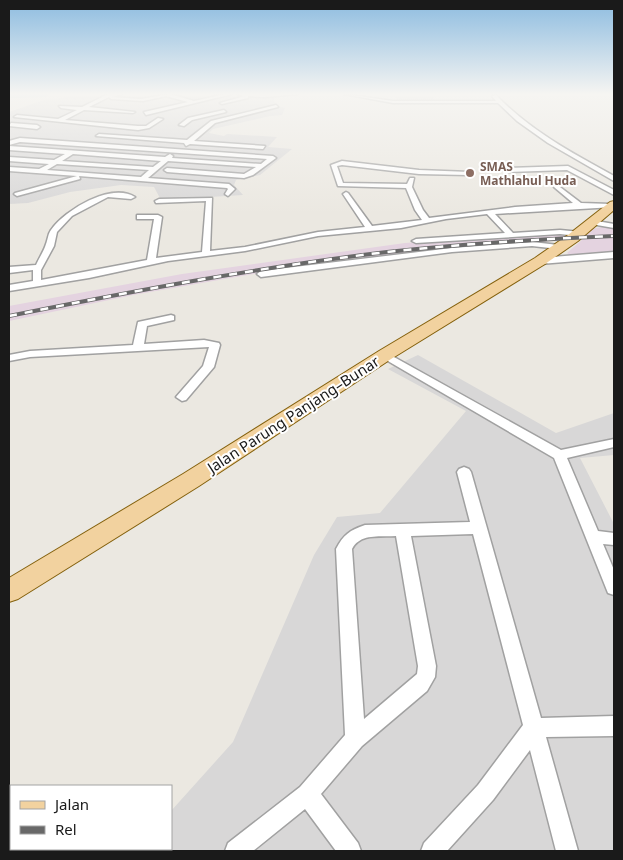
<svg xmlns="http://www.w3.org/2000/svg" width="623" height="860" font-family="'Noto Sans',sans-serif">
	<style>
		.residential { fill: #d8d7d7 }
		.industrial { fill: #e4d3e0 }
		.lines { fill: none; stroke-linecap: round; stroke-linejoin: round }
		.river { fill: #a4c8d5; fill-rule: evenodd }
		.minor-casing { stroke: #a1a1a1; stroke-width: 3 }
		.primary-casing { stroke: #84610d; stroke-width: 2 }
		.minor { fill: #fff; fill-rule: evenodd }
		.primary { fill: #f2d29f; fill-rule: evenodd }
		.rail-casing { stroke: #686868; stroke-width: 4 }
		.rail { stroke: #fff; stroke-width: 2.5; stroke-dasharray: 8; stroke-linecap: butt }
		.education-dot { fill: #8d6e63; stroke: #fff; stroke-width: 2 }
		.labels { text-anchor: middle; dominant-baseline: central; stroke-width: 4; stroke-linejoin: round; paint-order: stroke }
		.far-education-label { font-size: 12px; font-weight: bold; fill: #785e54; stroke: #fff; text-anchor: start }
		.street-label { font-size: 15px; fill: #1a1a1a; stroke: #fff }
	</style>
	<rect width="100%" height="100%" fill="#ebe8e1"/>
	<path class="residential" d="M94 94H231L274 96V101L278 106 285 108 282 115 270 116 213 129 209 133 224 136 227 134 277 137 268 147 292 149 260 175 236 180 234 185 243 195 161 200 154 187 121 185 70 192 28 203 9 204V112L44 100Z
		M396 94H433L434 103 396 101 395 96Z
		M418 355 556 433 614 413V455L580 458 614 524V851H136L138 849H171V811L233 742 314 555 337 517 380 513 466 411 388 369Z"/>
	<path class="industrial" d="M603 227 614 229V254L572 257 567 253 583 239 491 245 328 261 133 295 9 321V306L182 274 405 243 575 231Z"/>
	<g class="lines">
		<path class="river" d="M9 94H51L46 97 9 98Z"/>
		<defs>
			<path id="minor" d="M113 94H122L112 97 141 99 170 94 194 101 225 94H232L146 115 144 112 188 102 166 96 143 101 111 99 109 97 89 107 135 112 133 113 84 110 65 120 138 126H146L158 118 163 119 149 128 138 130 14 117 17 115 58 119 77 110 61 108 59 106 82 107 106 95Z
				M237 94H298L264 97 248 96V98L222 104 220 103 245 96Z
				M344 94 393 101H496L492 96 496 95C529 130 572 153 614 176V181L548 143 517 121 498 103H393Z
				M276 105 278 107 215 123 194 141 265 146 263 149 190 144 186 146 184 143 96 136 99 134 187 140 211 121Z
				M224 110 226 112 192 120 184 126 179 125 188 118Z
				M11 123 37 125 40 127 37 129 9 126Z
				M20 138 273 156 276 158 253 175 244 178 167 172 164 170 167 168 244 174 256 167 168 161 148 178 229 184 235 189 228 196 225 194 228 189 227 188 79 176 80 179 17 196 14 194 15 193 77 176 9 171V167L39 169 49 164 9 161V157L54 160 65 154 9 150V146L165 157 170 154 173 156 172 158 261 164 267 159 20 142 9 145V141ZM73 154 161 161 153 167 62 161ZM57 164 149 170 141 177 47 170Z
				M342 161 419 170 470 172V174L468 175 419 174 342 165 337 166 343 183 407 184 410 178H414L412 187 423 210 429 218 515 207 573 203 554 187V185L556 184 581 203 611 204 614 207 495 214 513 233 560 230 581 232V236H578L560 234 416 243 412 241 416 239 505 233 487 214 446 219 401 228 318 236 245 251 168 261 89 278 9 291V285L33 281V270L9 273V267L36 265C39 258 44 251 46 244 48 239 48 234 51 230 65 210 111 182 135 197L131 199 108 197 72 216 57 232 54 246 41 270V280L147 260 154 219H137V215H158L162 217 156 258 202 252 206 201 156 203 155 201 159 199 212 198 210 251 245 247 318 232 365 227 343 194 346 192 348 193 372 226 422 220 415 210 406 188 338 186 331 165Z
				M568 166 614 190V195L567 170 506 172 503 170 506 168Z
				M591 220 614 224V228L591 224Z
				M532 242 559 245 563 247 559 249 532 246 452 252 261 277 257 274 261 271 452 248Z
				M614 252V258L540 264 536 261 540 258Z
				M171 315 174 316V320L147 326 144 344 204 340 219 343 220 345 214 367 186 400 182 401 176 397 203 366 209 347 30 357 9 361V355L30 351 133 345 138 322Z
				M385 352 561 450 614 439V447L567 458 598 531 614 533V545L603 544 614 570V595L608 593 554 458 381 357 380 355 381 353Z
				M464 467 469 469 471 472 541 718 614 716V736L546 737 578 851H556L530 750 493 800 447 851H421L424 843 478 785 523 725 473 534 411 536 436 666 435 677 427 691 362 746 321 794 358 843 361 851H336L305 809 253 851H225L228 843 300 787 345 735 336 549C343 535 350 530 365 525L470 522 457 472 459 469ZM396 536 418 666 417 674 364 719 352 549C360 533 380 537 396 536Z"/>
			<path id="primary" d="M614 201V210L578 241 545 264 391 359 199 486 18 599 9 602V578L183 474 379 351 535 258 568 235 610 202Z"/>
		</defs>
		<use href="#minor" class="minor-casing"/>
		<use href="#primary" class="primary-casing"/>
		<use href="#minor" class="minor"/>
		<use href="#primary" class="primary"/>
		<defs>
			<path id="rail" d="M9 316C134 291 260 267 387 252 463 244 538 239 614 236"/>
		</defs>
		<use href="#rail" class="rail-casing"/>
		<use href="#rail" class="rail"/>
	</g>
	<linearGradient id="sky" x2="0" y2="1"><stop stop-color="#8dbce0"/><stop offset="0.44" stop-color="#f6f5f2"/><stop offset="1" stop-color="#f6f5f2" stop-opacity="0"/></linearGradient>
	<rect width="623" height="214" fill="url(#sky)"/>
	<circle class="education-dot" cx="470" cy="173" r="5"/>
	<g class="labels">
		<g class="far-education-label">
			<text x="480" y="166">SMAS<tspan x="480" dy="14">Mathlahul Huda</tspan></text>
		</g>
		<g class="street-label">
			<text transform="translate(293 414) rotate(-33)">Jalan Parung Panjang–Bunar</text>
		</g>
	</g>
	<rect width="623" height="860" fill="none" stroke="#1a1a1a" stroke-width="20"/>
	<rect x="10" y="785" width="162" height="65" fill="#ffffff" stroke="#a3a3a3"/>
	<rect x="20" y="801" width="25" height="8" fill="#f2d29f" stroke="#a3a3a3"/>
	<text x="55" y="810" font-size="15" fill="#1a1a1a">Jalan</text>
	<rect x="20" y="826" width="25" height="8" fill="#686868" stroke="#a3a3a3"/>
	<text x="55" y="835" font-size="15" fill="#1a1a1a">Rel</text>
</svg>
